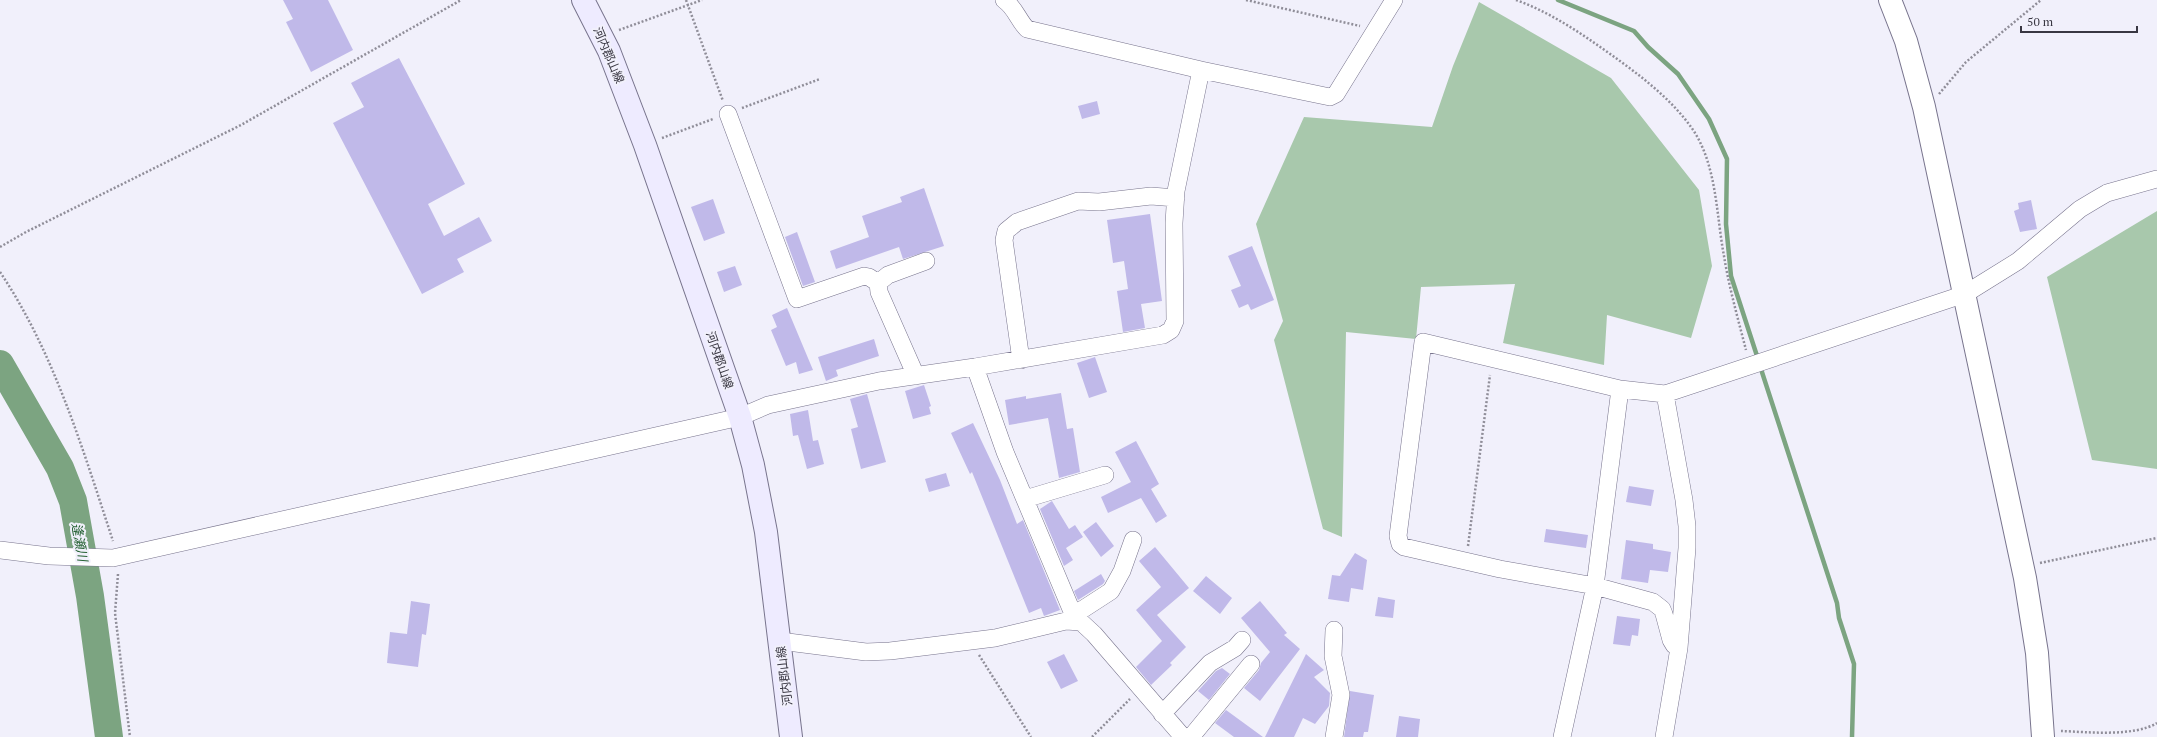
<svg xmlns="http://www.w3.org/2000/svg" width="2157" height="737" font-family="'PT Serif','Noto Sans JP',serif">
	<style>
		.green { fill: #a8c8ac }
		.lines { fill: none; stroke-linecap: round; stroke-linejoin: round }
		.stream { stroke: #7ca481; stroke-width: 4.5 }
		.river { stroke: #7ca481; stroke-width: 28 }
		.building { fill: #c0b9e9 }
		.minor-casing { stroke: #78748d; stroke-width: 18 }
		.tertiary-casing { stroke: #78748d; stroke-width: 24 }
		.secondary-casing { stroke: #78748d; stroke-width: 24 }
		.path { stroke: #908e99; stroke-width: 2.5; stroke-dasharray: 2 2; stroke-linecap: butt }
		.minor { stroke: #fff; stroke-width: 17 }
		.tertiary { stroke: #fff; stroke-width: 22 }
		.secondary { stroke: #eeebff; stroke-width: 22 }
		.labels { text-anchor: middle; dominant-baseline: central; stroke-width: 4; stroke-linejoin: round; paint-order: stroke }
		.street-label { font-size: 12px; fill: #393742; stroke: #f1f0fb }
		.water-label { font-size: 13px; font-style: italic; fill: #256133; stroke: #f1f0fb }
	</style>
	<rect width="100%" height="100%" fill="#f1f0fb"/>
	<path class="green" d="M1479 2 1611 78 1699 190 1712 266 1691 338 1607 315 1604 365 1503 343 1515 284 1421 287 1416 339 1346 332 1342 537 1323 529 1274 340 1283 321 1256 224 1304 117 1432 127 1453 66Z
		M2157 211V469L2092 460 2047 277Z"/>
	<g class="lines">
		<path class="stream" d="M1558 0 1634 31 1648 47 1678 74 1709 119 1727 159 1726 224 1731 276 1758 359
			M1760 366 1837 603 1839 618 1854 664 1852 737"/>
		<path class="river" d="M0 364 60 468 73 501 90 596 109 737"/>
	</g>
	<path class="building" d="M283 0H328L353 50 311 72 286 22 293 19Z
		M399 58 465 184 428 204 444 236 479 217 492 241 457 259 464 272 422 294 333 123 364 107 351 83Z
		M1097 101 1100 114 1082 119 1078 106Z
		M924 188 944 246 903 259 899 247 836 269 830 251 869 237 862 216 902 202 900 197Z
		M713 199 725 233 704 241 691 207Z
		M2031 200 2037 229 2020 232 2014 211 2019 209 2018 203Z
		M1150 214 1162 301 1141 304 1145 328 1123 332 1117 291 1128 289 1124 261 1113 263 1107 220Z
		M797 232 815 282 803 286 785 237Z
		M1252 246 1274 300 1251 310 1248 304 1239 308 1231 290 1241 286 1228 256Z
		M735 266 742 285 724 292 717 272Z
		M787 308 813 370 799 374 796 362 786 366 771 330 777 327 772 315Z
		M874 339 879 356 836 370 838 376 826 381 818 357Z
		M1095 357 1107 392 1089 398 1077 363Z
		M924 385 931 406 929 407 931 414 913 419 905 391Z
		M1061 393 1067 429 1073 428 1080 472 1059 478 1048 418 1009 425 1005 400 1026 396V399Z
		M867 394 886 462 861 469 851 429 858 427 850 399Z
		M808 410 813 441 818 440 824 464 807 469 798 435 793 436 790 414Z
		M973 423 1000 480 1017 524 1023 520 1060 610 1044 616 1041 608 1029 613 972 472 970 474 951 433Z
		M1136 441 1159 484 1151 489 1167 516 1156 523 1141 498 1108 513 1101 497 1131 482 1115 452Z
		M946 473 950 486 929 492 925 479Z
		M1629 486 1654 490 1651 506 1626 502Z
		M1052 501 1069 529 1075 525 1083 537 1066 548 1073 560 1064 566 1040 509Z
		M1096 522 1114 546 1101 557 1083 532Z
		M1546 529 1588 535 1586 548 1544 542Z
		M1626 540 1653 544V549L1671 552 1668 572 1650 570 1648 583 1621 579Z
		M1155 547 1189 588 1157 615 1186 647 1170 663 1172 665 1151 685 1136 667 1162 641 1136 610 1161 587 1139 561Z
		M1355 553 1367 560 1363 590 1351 588 1349 602 1328 599 1332 575 1340 576Z
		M1101 574 1105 581 1103 584 1078 600 1074 591Z
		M1206 576 1232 598 1220 614 1193 591Z
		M1378 597 1395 600 1393 618 1375 616Z
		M411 601 430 604 426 635 422 634 418 667 387 663 390 632 407 634Z
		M1260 601 1287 633 1284 635 1300 649 1260 701 1244 688 1259 670 1261 663 1270 652 1241 618Z
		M1617 616 1640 619 1638 636 1632 635 1630 646 1613 644Z
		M1064 654 1078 681 1061 689 1047 662Z
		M1306 654 1324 670 1314 677 1330 693 1329 706 1315 724 1303 718 1294 737H1265Z
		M1222 668 1230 674 1209 700 1198 691 1216 671Z
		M1350 691 1374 695 1368 732H1364L1363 737H1344Z
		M1226 710 1263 737H1234L1215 723Z
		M1399 716 1420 719 1418 737H1396Z"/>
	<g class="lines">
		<defs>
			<path id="minor" d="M1004 0C1015 7 1018 20 1027 29L1201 70
				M728 114 797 299 864 276 869 277 878 283
				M1021 360 1004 240 1006 231 1017 222 1078 201 1099 202 1151 196 1176 198
				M975 367 1005 452 1076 621
				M916 376 879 292 878 283 888 275 926 261
				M1025 499 1105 475
				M0 550 49 556 113 558 740 417 768 405 879 381 975 367 1163 335 1171 330 1175 321 1174 223 1176 191 1201 70 1330 97 1336 94 1394 0
				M1074 615 1111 591 1122 571 1133 540
				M1334 630 1333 656 1341 695 1334 737
				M780 641 866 652 890 651 995 638 1066 621 1081 622 1094 634 1183 737
				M1679 648 1674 645 1671 640 1664 614 1662 609 1653 602 1595 586 1500 569 1404 547 1400 544 1398 536 1423 342 1620 389 1665 394 1965 294 2018 261 2080 209 2095 200 2107 193 2157 179
				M1162 714 1210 663 1235 648 1242 640
				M1191 737 1251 664
				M1562 737 1595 586 1620 389
				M1664 737 1679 648 1687 548V526L1684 500 1665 394"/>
			<path id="tertiary" d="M1890 0 1906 41 1924 107 2025 578 2037 653 2043 737"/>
			<path id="secondary" d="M583 0 609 51 645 145 740 417 753 465 766 532 791 737"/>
		</defs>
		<use href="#minor" class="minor-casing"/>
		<use href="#tertiary" class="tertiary-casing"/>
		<use href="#secondary" class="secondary-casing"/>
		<path class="path" d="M686 0 723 101
			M1246 0 1360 26
			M1516 0C1552 13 1582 34 1613 56 1641 76 1671 99 1691 127 1717 163 1716 214 1724 256 1729 287 1738 319 1746 350
			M619 30 702 0
			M1939 94 1966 62 2041 0
			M742 108 820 79
			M662 138 713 119
			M0 247 26 232 241 125 461 0
			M0 272C54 352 83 450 113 541
			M1468 546 1490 375
			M2040 563 2157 538
			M118 574 115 613 130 737
			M979 655 1031 737
			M2061 731C2088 732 2134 737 2157 723
			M1092 737 1130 699"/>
		<use href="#minor" class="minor"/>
		<use href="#tertiary" class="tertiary"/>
		<use href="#secondary" class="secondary"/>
	</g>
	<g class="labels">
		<g class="street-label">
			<text transform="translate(609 55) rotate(67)">河内郡山線</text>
			<text transform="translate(720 360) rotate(71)">河内郡山線</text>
			<text transform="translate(784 676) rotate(-97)">河内郡山線</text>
		</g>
		<g class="water-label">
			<text transform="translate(80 542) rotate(80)">逢瀬川</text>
		</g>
	</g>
	<path d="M2021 26v6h116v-6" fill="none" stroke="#393742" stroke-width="2"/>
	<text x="2027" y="26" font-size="12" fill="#393742" stroke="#f1f0fb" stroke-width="3" paint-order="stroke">50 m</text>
</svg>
